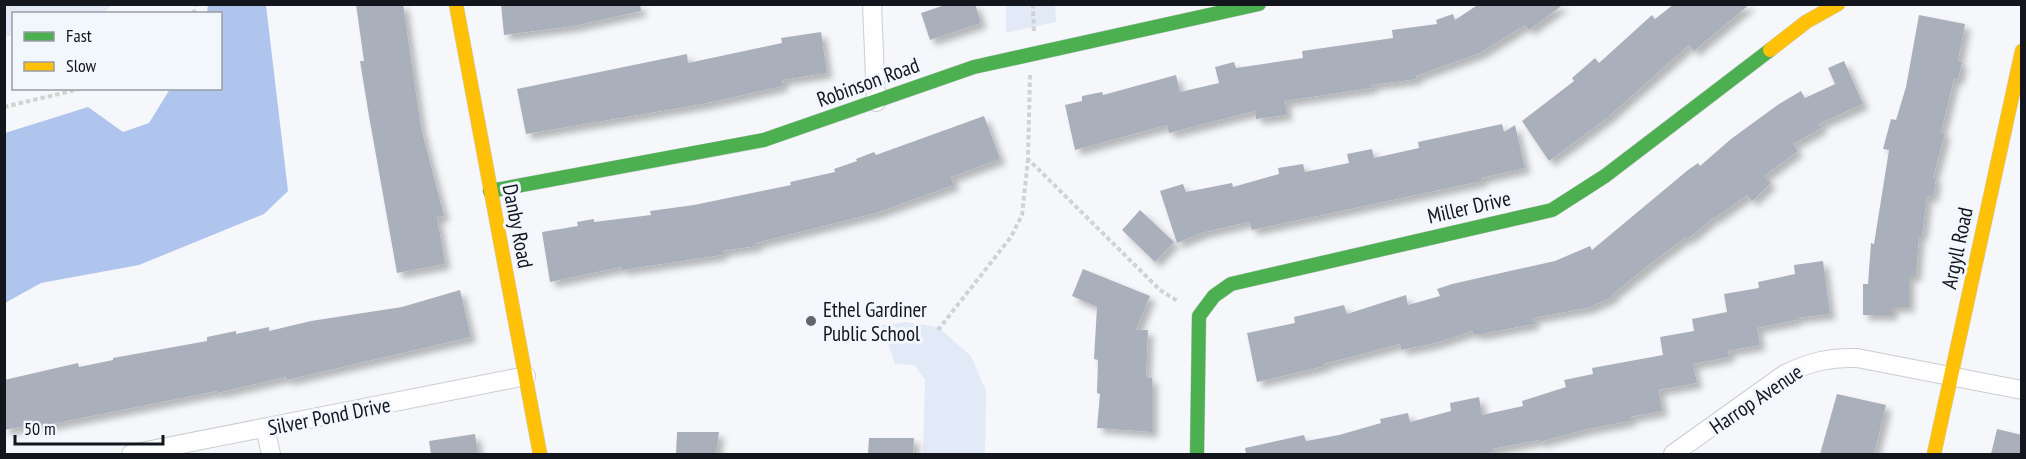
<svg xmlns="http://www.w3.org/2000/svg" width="2026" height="459" font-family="'PT Sans Narrow',sans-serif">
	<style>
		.green { fill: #e2eaf8 }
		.water { fill: #b0c5ed }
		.building { fill: #aab0bb; filter: url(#shadow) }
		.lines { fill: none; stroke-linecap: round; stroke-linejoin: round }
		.street-casing { stroke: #cbcdd2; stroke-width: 20 }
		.fast-casing { stroke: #cbcdd2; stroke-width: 15 }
		.slow-casing { stroke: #cbcdd2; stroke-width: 15 }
		.path { stroke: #d0d2d3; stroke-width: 4; stroke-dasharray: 4.5 3; stroke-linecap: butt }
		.street { stroke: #fefefe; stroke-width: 18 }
		.fast { stroke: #4caf50; stroke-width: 14 }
		.slow { stroke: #ffc107; stroke-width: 14 }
		.poi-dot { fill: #62656a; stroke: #f2f6fd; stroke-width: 2 }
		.labels { text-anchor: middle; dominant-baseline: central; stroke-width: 6; stroke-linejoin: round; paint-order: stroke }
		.street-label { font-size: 21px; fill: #13161c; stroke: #f2f6fd }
		.poi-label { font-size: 21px; fill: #13161c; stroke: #f2f6fd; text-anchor: start }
	</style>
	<defs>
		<filter id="shadow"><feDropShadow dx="5.5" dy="5.5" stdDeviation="3" flood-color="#0004"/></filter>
	</defs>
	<rect width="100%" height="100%" fill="#f5f7fa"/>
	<path class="green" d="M5 4H112V5L103 13 14 14 13 36H5Z
		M1006 5H1055L1056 22 1006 33Z
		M906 322 938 327 971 356 986 391 985 454H923L925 380 915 365 895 364 882 325Z"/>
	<path class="water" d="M208 5H266L288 191 264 214 139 265 41 283 5 303V133L88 107 123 132 149 123 170 89 220 88V14L207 13Z"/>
	<path class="building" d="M356 4H403L421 128 444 216 437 217 445 264 397 273 369 116 360 61H364Z
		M501 4H640L641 11 574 26 504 35Z
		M948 4H975L981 23 930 40 921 13Z
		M1479 4H1564L1529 30 1525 25 1480 53 1416 76 1417 79 1371 85 1372 88 1285 101 1287 115 1256 119 1255 111 1169 133 1167 125 1075 150 1065 105 1082 101V96L1102 92 1103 95 1176 75 1180 92 1219 83 1215 67 1234 62 1236 68 1303 58 1302 51 1393 38 1392 30 1437 24 1436 20 1453 14 1455 20Z
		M1674 4H1750L1694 51 1689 45 1607 118 1549 161 1522 121 1574 81 1572 78 1595 58 1599 63 1652 15 1655 19Z
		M1919 15 1965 24 1958 61 1962 62 1958 80 1954 79 1941 132 1945 133 1933 178H1936L1933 197 1927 196 1922 235H1919L1916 276H1909V307H1892V315H1863V284H1868L1871 243 1874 244 1889 150 1883 149 1891 119 1896 120 1906 87Z
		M821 32 827 73 782 80 783 86 703 104 526 134 517 89 687 54 688 63 782 43 781 38Z
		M1844 61 1863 104 1819 124 1822 128 1793 144 1798 151 1764 176 1771 183 1752 201 1747 195 1715 218 1714 217 1688 239 1686 237 1650 264 1612 295 1613 297 1588 308 1533 318 1534 324 1482 334H1473L1472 331 1436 343 1401 350 1400 344 1324 364 1325 366 1257 382 1247 333 1295 323 1294 317 1344 305 1347 314 1406 295 1408 305 1440 296 1437 289 1452 284 1555 261 1590 246 1592 250 1688 170 1698 163 1700 166 1731 139 1779 104 1801 91 1805 98 1835 84 1828 68Z
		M984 116 1000 159 951 177 954 185 876 213 756 243 757 246 722 251V255L622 270 621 267 550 282 542 232 578 226 577 222 594 219V222L651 215 650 211 694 205 791 185 790 182 835 172 834 169 857 161 856 159 874 152 876 155Z
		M1502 124 1504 132 1515 125 1525 168 1481 178 1482 181 1252 230 1249 222 1205 232 1177 243 1160 191 1183 184 1186 192 1232 183 1233 187 1279 174 1278 168 1303 164 1305 172 1349 163 1347 154 1372 149 1374 158 1419 148 1418 142Z
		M1140 210 1174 242 1155 262 1122 230Z
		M1823 261 1830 314 1796 318V320L1757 328 1760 345 1728 351 1729 357 1693 364 1697 383 1659 390 1662 411 1630 417V421L1588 429 1539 442V440L1492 449V452L1482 454H1246L1245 448 1304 435 1306 441 1339 435 1381 423 1380 419 1408 413 1410 422 1451 411 1450 403 1479 397 1482 415 1523 406 1522 401 1566 387 1564 380 1593 374 1592 368 1663 355 1660 337 1694 331 1692 319 1727 312 1724 294 1759 288 1758 282 1795 274 1794 265Z
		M1083 269 1150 296 1136 330H1148L1146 378H1152V432L1097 428 1100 394 1097 393 1098 360 1094 359 1097 307 1072 296Z
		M460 290 471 337 287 380 286 377 217 393V391L42 426 41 423 4 430V380L78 363 79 367 113 360V358L207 341V337L236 331V334L269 327V331L311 321 402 307Z
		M1837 394 1886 405 1874 454H1820Z
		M1997 429 2022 435V454H1991Z
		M677 432H719L716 454H676Z
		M475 434 478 454H431L429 441Z
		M869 438H914L913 454H868Z"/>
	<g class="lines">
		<defs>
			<path id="street" d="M872 4 876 102
				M265 428 271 454
				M131 454 526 376
				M1673 454 1785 374C1810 362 1830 357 1857 358L2022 390"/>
			<path id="fast" d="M490 191 764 140 974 67 1259 4
				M1197 454 1199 316 1214 296 1231 284 1552 210 1605 176 1770 50"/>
			<path id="slow" d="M456 4 540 454
				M1770 50 1806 22 1838 4
				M1934 454 2022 51"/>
		</defs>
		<use href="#street" class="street-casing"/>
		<use href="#fast" class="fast-casing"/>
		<use href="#slow" class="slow-casing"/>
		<path class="path" d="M1033 4 1034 34
			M194 14 195 4
			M1030 75 1028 159 1160 290 1179 302
			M4 107 84 88
			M938 330 1011 237 1022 215 1028 160"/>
		<use href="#street" class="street"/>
		<use href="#fast" class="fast"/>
		<use href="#slow" class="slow"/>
	</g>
	<circle class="poi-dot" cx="811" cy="321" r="6"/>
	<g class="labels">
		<g class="street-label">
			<text transform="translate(868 82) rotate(-20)">Robinson Road</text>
			<text transform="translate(1469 207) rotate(-13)">Miller Drive</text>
			<text transform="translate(518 226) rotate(79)">Danby Road</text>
			<text transform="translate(1957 248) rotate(-78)">Argyll Road</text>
			<text transform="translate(1756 399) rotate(-34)">Harrop Avenue</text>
			<text transform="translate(329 416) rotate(-11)">Silver Pond Drive</text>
		</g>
		<g class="poi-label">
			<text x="823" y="309">Ethel Gardiner<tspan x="823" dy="24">Public School</tspan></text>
		</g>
	</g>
	<rect width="2026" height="459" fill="none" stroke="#13161c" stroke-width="12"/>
	<rect x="12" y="12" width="210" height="78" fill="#f2f6fd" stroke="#999ca3" stroke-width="1.5"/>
	<rect x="24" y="32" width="30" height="9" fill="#4caf50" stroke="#999ca3" stroke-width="1.5"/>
	<text x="66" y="42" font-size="18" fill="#13161c">Fast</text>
	<rect x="24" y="62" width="30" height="9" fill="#ffc107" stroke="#999ca3" stroke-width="1.5"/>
	<text x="66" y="72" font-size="18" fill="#13161c">Slow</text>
	<path d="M15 435v9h148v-9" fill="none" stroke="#13161c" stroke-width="3"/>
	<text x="24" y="435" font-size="18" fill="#13161c" stroke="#f2f6fd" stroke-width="4.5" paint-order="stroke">50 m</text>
</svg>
